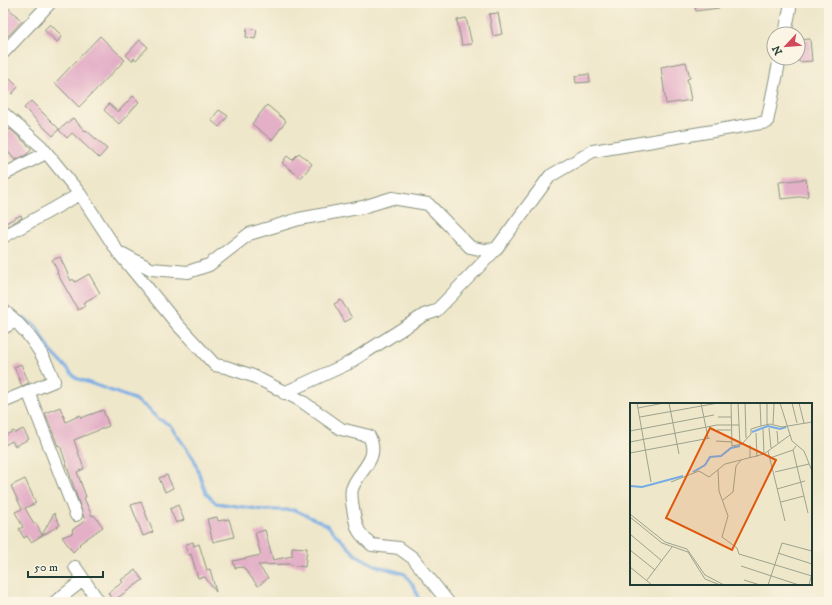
<svg xmlns="http://www.w3.org/2000/svg" width="832" height="605" font-family="'IM FELL DW Pica',serif">
	<style>
		.lines { fill: none; stroke-linecap: round; stroke-linejoin: round }
		.stream { stroke: #76ace5; stroke-width: 3 }
		.building { fill: #e4b0c7 }
		.street-casing { stroke: #87927f; stroke-width: 14 }
		.street { stroke: #fff; stroke-width: 12 }
		.inset-river { fill: none; stroke: #76ace5; stroke-width: 2 }
		.inset-road { fill: none; stroke: #9ca38e; stroke-width: 1 }
		.view { fill: #de580e; fill-opacity: 0.15; stroke: #de580e; stroke-width: 2 }
		.inset-edge { fill: none; stroke: #1f3d34; stroke-width: 2 }
	</style>
	<rect width="100%" height="100%" fill="#fcf5e5"/>
	<filter id="ink" filterUnits="userSpaceOnUse"><feTurbulence type="fractalNoise" baseFrequency=".025" numOctaves="2"/><feDisplacementMap in="SourceGraphic" scale="8" xChannelSelector="R" yChannelSelector="G"/><feConvolveMatrix kernelMatrix="1 2 1 2 8 2 1 2 1" color-interpolation-filters="sRGB"/></filter>
	<filter id="wash" filterUnits="userSpaceOnUse"><feTurbulence type="fractalNoise" baseFrequency=".012" numOctaves="4" result="noise"/><feDisplacementMap in="SourceGraphic" scale="16" xChannelSelector="R" yChannelSelector="G"/><feGaussianBlur stdDeviation="0.9" result="paint"/><feColorMatrix in="noise" values="0 0 0 0 0 0 0 0 0 0 0 0 0 0 0 0 0 1.4 0 .05"/><feComposite in="paint" operator="in"/></filter>
	<g filter="url(#wash)">
		<rect width="100%" height="100%" fill="#efe7ca"/>
		<g class="lines">
			<path class="stream" d="M16 314 36 326 51 351 76 378 134 399 146 407 157 418 170 425 194 459 206 493 216 503 264 510H295L327 525 356 555 377 566 405 574 415 588 418 598 423 602"/>
		</g>
		<g id="blocks">
			<path class="building" d="M3 3 22 21 8 36 3 31Z
				M694 3H719V8L696 11Z
				M498 13 502 34 493 36 489 14Z
				M466 18 472 44 462 45 457 20Z
				M50 24 62 36 57 42 44 30Z
				M247 28 257 30 255 39 246 37Z
				M100 36 125 60 79 107 55 83Z
				M810 39 812 61 799 62 798 40Z
				M140 40 148 47 136 60 134 58 132 61 126 55Z
				M686 62 690 78 687 79 691 100 666 104 661 67Z
				M3 72 18 87 12 94 3 85Z
				M589 74 590 82 576 83 575 76Z
				M133 96 139 102 119 124 104 110 109 104 118 112Z
				M31 101 59 129 53 136 24 108Z
				M267 105 286 121 272 140 252 124Z
				M219 110 228 116 219 127 211 120Z
				M73 118 85 131 86 130 107 149 99 158 72 133 67 138 59 130Z
				M10 129 32 149 26 155 15 160 3 146V143L8 138 4 134Z
				M299 153 312 164 301 178 282 163 287 156 292 160Z
				M806 179 808 196 781 199 779 182Z
				M21 215 22 218 5 227 4 224Z
				M60 257 71 281 73 279 75 282 89 274 100 293 83 303 85 306 78 310 57 273 58 272 52 260Z
				M341 300 352 318 345 322 334 304Z
				M21 364 29 383 22 386 14 367Z
				M60 407 66 422 80 415 81 418 103 410 109 426 74 440 84 469 77 472 86 497 84 498 92 516 94 515 103 527 79 544 80 545 73 552 62 537 73 533 72 530 85 521 60 445 58 446 45 413Z
				M23 429 29 439 15 446 12 441 3 446V436L14 431 15 433Z
				M167 475 173 488 165 492 159 478Z
				M25 479 36 503 25 508 34 524 36 523 42 535 54 513 60 525 31 542 27 536 24 538 19 529 23 527 15 512 22 509 11 486Z
				M141 502 153 532 143 536 131 505Z
				M178 505 184 520 176 523 170 509Z
				M217 517 218 521 229 519 234 537 213 542 207 519Z
				M265 530 273 560 292 556V547L307 548 305 567 291 565V564L258 565 268 578 258 586 243 567 235 568 233 561 261 555 255 533Z
				M193 542 194 546 199 544 207 570 210 569 216 592 205 577 198 578 191 554 188 555 185 545Z
				M135 570 143 580 113 601 108 593 123 582 121 580Z"/>
		</g>
	</g>
	<g filter="url(#ink)">
		<use href="#blocks" fill-opacity="0" stroke="#87927f" stroke-width="1"/>
		<g class="lines">
			<defs>
				<path id="street" d="M785 34 791 3
					M3 53 50 3
					M3 113 41 146 80 194 118 252 177 324 215 365 226 367 253 376 300 400 341 429 369 436C381 460 358 470 352 489 350 496 355 523 358 529 360 535 368 541 372 545L399 548 413 558 448 602
					M3 175 46 153
					M3 237 80 194
					M123 254 151 269 188 272 209 265 249 234 299 219 363 207 392 198 428 204 470 247 484 250 496 249
					M3 310C27 329 43 352 54 381L3 402
					M3 328 16 321
					M28 391 76 515
					M284 393 347 364 424 315 436 311 496 249 550 176 593 151 767 122 780 58
					M75 567 99 602
					M55 602 83 580"/>
			</defs>
			<use href="#street" class="street-casing"/>
			<use href="#street" class="street"/>
		</g>
	</g>
	<g transform="translate(630 403)">
		<rect width="182" height="182" fill="#efe7ca"/>
		<path class="inset-river" d="M122 29 138 23 150 26 156 24M63 69 75 62 80 54 91 53 101 45 110 43M0 83 12 84 53 73"/>
		<path class="inset-road" d="M7 0 21 79M39 0 49 51M71 0 78 35M101 0 102 43 112 41 121 31V26L131 23 140 21 152 24 182 19M108 0 110 42M115 0 116 35M130 0 131 23M131 0H148M150 0 162 38 174 48 182 68M162 0 167 20M169 0 174 20M137 1V22M8 5 34 0M10 14 88 0M88 14H101M143 21 144 1M139 25 141 45M133 26 134 51M87 27H101M0 28 84 12M147 28 148 40M126 30 127 54M86 38 102 39M0 39 87 22H109M120 42V55M166 43 163 47 178 110M138 48 155 118M0 50 80 35M140 55 163 47M88 67 89 88 98 113 92 134 107 145 109 151 182 173M145 69 179 61M41 79 69 68 79 74 95 61 134 51 160 32M147 86 175 78M93 97 103 89 106 63 111 57M151 99 174 93M0 111 35 139 57 146 75 172 94 182M0 114 32 140 58 149 75 176 90 182M0 131 32 158M0 147 25 167M148 150 182 161M111 163 169 182M0 164 22 182M17 177 42 144M114 177 130 182M138 182 152 140 182 148M179 182 182 170"/>
		<path class="view" d="M80 25 146 57 102 147 36 115Z"/>
		<rect width="182" height="182" class="inset-edge"/>
	</g>
	<rect width="832" height="605" fill="none" stroke="#fcf5e5" stroke-width="16"/>
	<g transform="translate(786 46) rotate(244)"><circle r="19" fill="#fcf5e5" stroke="#a4ab9e"/>
	<path d="M0-3L7 15L0 10L-7 15Z" fill="#d1495b"/>
	<text y="-6" font-size="11" font-weight="bold" text-anchor="middle" fill="#1f3d34">N</text>
	</g>
	<path d="M28 571v6h75v-6" fill="none" stroke="#1f3d34" stroke-width="2"/>
	<text x="34" y="571" font-size="12" fill="#1f3d34" stroke="#fcf5e5" stroke-width="3" paint-order="stroke">50 m</text>
</svg>
